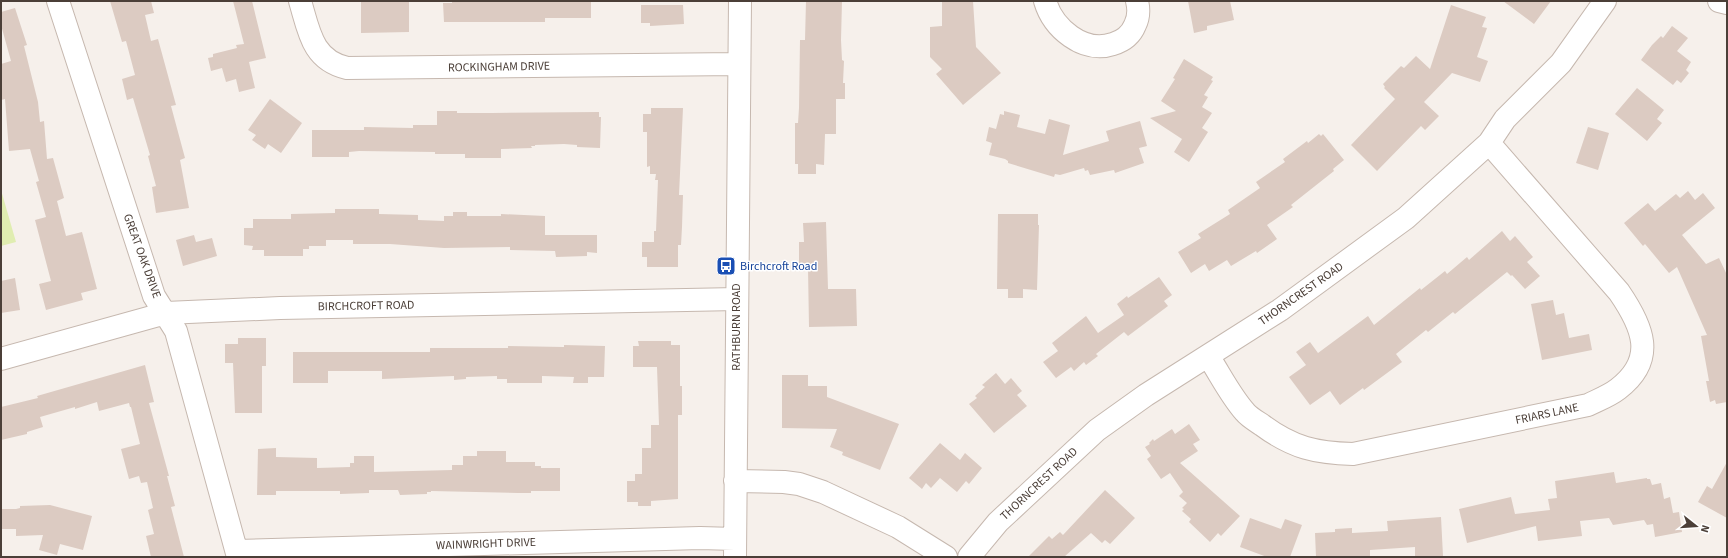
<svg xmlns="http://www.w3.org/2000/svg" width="1728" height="558" font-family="'Source Sans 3',sans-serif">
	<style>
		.green { fill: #e0edb1 }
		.building { fill: #dccbc2 }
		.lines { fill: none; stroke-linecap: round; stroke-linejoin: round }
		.minor-casing { stroke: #c6b8af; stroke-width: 24 }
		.minor { stroke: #fff; stroke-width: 22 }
		.labels { text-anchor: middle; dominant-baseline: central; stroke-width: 3; stroke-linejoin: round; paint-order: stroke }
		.street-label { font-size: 12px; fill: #4b3f38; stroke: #fff }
		.transit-label { font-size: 12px; fill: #164399; stroke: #fff; text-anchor: start }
	</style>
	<rect width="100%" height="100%" fill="#f6f0eb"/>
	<path class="green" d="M1 190 16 242 1 246Z"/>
	<path class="building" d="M110 1H151L154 13 145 15 151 41 158 39 176 105 171 106 185 158 180 160 189 208 156 213 152 187 156 186 148 156 150 155 133 98 127 100 122 79 135 75 126 41 122 42Z
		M233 1H252L266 58 249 62 255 88 239 92 236 79 226 82 222 68 211 71 208 58 213 57V54L237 48 236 45 244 44Z
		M409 1V32L361 33V2Z
		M452 1H591V18H545V22H444L443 3H452Z
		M806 1H842L841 40 842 60 844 61 843 83H845V99H836V134H825L824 165 816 164V174H798V164H795V123H798L799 108 800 40H805Z
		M942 1H973L976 47 1001 73 963 105 936 74 942 69 930 57V27L942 26Z
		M1188 1H1230L1234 20 1207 26V30L1194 33Z
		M1503 1H1551L1534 24Z
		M641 5H683L684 24 650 26V23H641Z
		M1451 5 1486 17 1482 27 1487 28 1477 57 1488 61 1480 82 1452 73 1424 102 1439 116 1425 130 1421 126 1377 171 1351 145 1395 99 1384 88 1385 87 1383 84 1401 66 1404 68 1416 56 1430 69Z
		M15 8 27 45 24 46 38 102 40 122 44 121 47 159 53 158 64 198 57 201 66 236 82 232 97 289 81 293 83 300 46 310 39 284 51 281 35 220 46 217 36 182 39 181 30 149 9 151 5 99 1 100V64L11 61 1 25V12Z
		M1672 26 1688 38 1677 51 1691 62 1686 70 1689 73 1681 83 1677 80 1673 85 1641 60 1652 45 1661 36 1663 38Z
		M1184 59 1213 77 1211 80 1213 81 1204 95 1208 97 1202 107 1212 113 1202 128 1208 132 1189 162 1174 152 1182 139 1150 118 1176 111 1161 101 1175 79 1173 78Z
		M1637 88 1664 110 1657 119 1662 123 1647 141 1615 114Z
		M270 99 302 123 281 153 268 144 265 149 252 140 256 135 248 130Z
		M651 108H683L679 195H683L682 227 681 245H678V267H647V257H642V242H654V231H656L658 180H655L656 174H650V166L647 167V132H643V114H651Z
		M437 111H457V113H492L599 112V117H601L600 148 577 147V145L564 144 535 145V146H531L532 148 501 149V158H465V154H435V152L359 151 349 152V157H312V130H364V127L413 128V125H437Z
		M1004 111 1020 115 1017 127 1045 134 1049 119 1070 125 1063 155 1109 141 1106 131 1140 121 1147 146 1139 148 1144 163 1115 173 1114 170 1090 175 1088 170 1085 171 1084 168 1060 175 1055 174 1054 177 1008 163V161L1005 159 989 155 992 143 986 141 989 127 996 129 1000 114 1004 115Z
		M1588 127 1609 133 1598 170 1576 163Z
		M1319 134 1321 136 1323 134 1344 160 1333 169 1334 171 1291 205 1293 207 1267 225 1277 239 1257 253 1256 251 1231 266 1227 260 1209 271 1205 264 1191 273 1178 252 1201 238 1198 234 1230 214 1228 210 1260 188 1256 182 1285 162 1283 159 1307 141 1308 143Z
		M1688 191 1695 200 1703 193 1715 208 1682 235 1706 264 1719 258 1727 275V402L1716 404 1715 400 1710 402 1706 381H1709L1701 336 1707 335 1677 267 1669 273 1645 244 1643 246 1624 223 1648 203 1655 211 1676 194 1680 198Z
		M335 209H379V214L418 215V220L444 221V216H453V212H467V216H501V214L545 216V235H597V253L587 252V256L556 257 555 251 510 250V247L444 248 390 244H353V240H326V246H309V249H303V256H264V250H252L253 246 244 245V228H253V219H291V214L335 213Z
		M998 214H1038V225H1039L1037 290 1023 289V298H1008V289H997Z
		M826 222 828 289H856L857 326 809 327 808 268H799V242H804L803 223Z
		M1502 231 1510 241 1515 236 1533 257 1527 262 1540 276 1525 289 1512 275 1511 276 1507 272 1455 314 1453 312 1428 332 1426 330 1396 354 1402 362 1364 390 1363 388 1340 405 1330 391 1310 405 1289 377 1306 365 1296 352 1310 342 1318 353 1368 316 1374 325 1420 288 1421 290 1445 271 1447 274 1467 257 1469 260Z
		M194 235 196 242 212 238 217 256 183 266 176 240Z
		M1159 277 1172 295 1164 301 1168 306 1128 336 1124 332 1096 354 1098 356 1086 365 1084 362 1074 371 1071 367 1056 378 1043 362 1058 351 1052 343 1086 316 1098 333 1124 315 1117 304 1127 296 1128 298Z
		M15 278 20 310 1 313V281Z
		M1553 300 1556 315 1564 313 1569 338 1589 334 1592 350 1542 360 1531 304Z
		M238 338H266V366H262V413H235L233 363H225V344H238Z
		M638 341H671V345H680V386H682V415H678V499L651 501V506H638V502H627V481H635V474H642V448H651V425H659L657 367H633V346H639Z
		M564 345 605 346 604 377H588V383H573L574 377 542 376V383H507V379H497V376L466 377V379L454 380V376L382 379V371H328V383H293V352H430V348H508V346L564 347Z
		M145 365 154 402 149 403 169 476H167L175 506 171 507 184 557H151L146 536 154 534 148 510 153 508 147 482 141 483 139 476 129 479 121 449 140 444 131 407H130L129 403 99 411 97 402 75 409V407L40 417 43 427 27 432V434L1 440V407L38 398 37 396Z
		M996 373 1005 384 1011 378 1022 391 1017 395 1027 406 994 433 969 404 977 398 975 396 985 387 982 385Z
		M782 375H808V386H827V397L899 424 880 470 842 455 843 452 830 447 837 429 782 428Z
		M1189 424 1200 440 1193 444 1198 451 1180 463 1240 516 1221 536 1218 533 1210 542 1189 522 1191 519 1182 511 1184 509 1182 508 1187 503 1179 496 1183 492 1170 473 1161 479 1147 459 1151 456 1145 447 1150 444 1149 443 1153 439 1154 441 1172 429 1175 434Z
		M940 443 960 460 965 453 982 468 969 484 966 481 957 492 940 478 931 488 926 483 922 489 909 478Z
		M276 448V457L317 458V468L350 467V463H354V456H374V472L452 470V465H463V456H477V451H506V462H535V466H541V468H560V491H531V493H518L431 491V492H427V494L400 495 398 490H369V493L340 494V491H276V495H257L258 449Z
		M1727 462V518L1698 502 1707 486 1712 489Z
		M1614 472 1616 483 1647 478V479H1650L1652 485 1661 483 1664 499 1670 497 1673 513 1679 512 1682 532 1655 537 1653 524 1647 525 1644 520 1613 525 1609 518 1580 521 1582 536 1538 541 1536 526 1467 543 1459 509 1511 497 1515 514 1550 510 1548 499 1557 498 1555 481Z
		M1105 490 1135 518 1110 544 1105 540 1102 543 1091 533 1064 557H1028L1049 536 1052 539 1060 532 1063 535Z
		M50 505 92 516 83 550 60 544 57 555 39 550 43 535 16 536V529H1L2 509H16L20 508V506Z
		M1441 517 1443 556 1415 557V547L1370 550V557H1316L1315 533 1335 532V529L1352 528V533L1388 531 1387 521Z
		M1250 518 1281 529 1285 519 1302 525 1290 557H1267L1240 547Z"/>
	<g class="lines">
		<defs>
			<path id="minor" d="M58 1 154 296 176 331 238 557
				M300 1C309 31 312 60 347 68L739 64
				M1045 1C1053 28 1083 54 1113 44 1123 41 1131 35 1135 25 1139 17 1139 9 1137 1
				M1719 1 1727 3
				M1208 356C1220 374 1230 395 1245 412 1249 417 1256 421 1262 425 1293 448 1316 453 1353 454L1588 405C1598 400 1609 396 1618 389 1657 359 1643 327 1619 292L1489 143
				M1 359 166 313 280 308 737 299
				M735 481 784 482 799 484 823 492 898 527 946 557
				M237 551 700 538 735 539
				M735 557 740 1
				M969 557 998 522 1097 430 1146 395 1280 310 1406 218 1489 143 1505 119 1561 63 1605 1"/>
		</defs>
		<use href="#minor" class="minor-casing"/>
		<use href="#minor" class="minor"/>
	</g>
	<defs>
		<symbol id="bus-square" viewBox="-11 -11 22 22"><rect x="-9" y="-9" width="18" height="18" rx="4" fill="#1a4fb4" stroke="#fff"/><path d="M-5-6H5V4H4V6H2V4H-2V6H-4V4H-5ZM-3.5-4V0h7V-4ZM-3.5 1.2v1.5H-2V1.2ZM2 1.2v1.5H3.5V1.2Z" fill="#fff"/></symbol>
	</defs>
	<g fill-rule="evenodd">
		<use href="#bus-square" x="715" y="255" width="22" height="22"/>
	</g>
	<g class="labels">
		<g class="street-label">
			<text transform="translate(499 67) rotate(-1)">ROCKINGHAM DRIVE</text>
			<text transform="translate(142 256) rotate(70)">GREAT OAK DRIVE</text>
			<text transform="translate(1301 294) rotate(-35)">THORNCREST ROAD</text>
			<text transform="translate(366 306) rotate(-1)">BIRCHCROFT ROAD</text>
			<text transform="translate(736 327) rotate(-90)">RATHBURN ROAD</text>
			<text transform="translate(1547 414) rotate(-12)">FRIARS LANE</text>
			<text transform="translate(1039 484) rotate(-43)">THORNCREST ROAD</text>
			<text transform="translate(486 544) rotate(-2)">WAINWRIGHT DRIVE</text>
		</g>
		<g class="transit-label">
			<text x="740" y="266">Birchcroft Road</text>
		</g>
	</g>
	<rect width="1728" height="558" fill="none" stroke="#4b3f38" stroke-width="4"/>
	<g transform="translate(1696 526) rotate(107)" stroke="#ffffff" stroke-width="3" paint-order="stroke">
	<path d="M0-3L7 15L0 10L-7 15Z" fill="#4b3f38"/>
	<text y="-6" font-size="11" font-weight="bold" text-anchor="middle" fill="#4b3f38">N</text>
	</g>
</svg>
